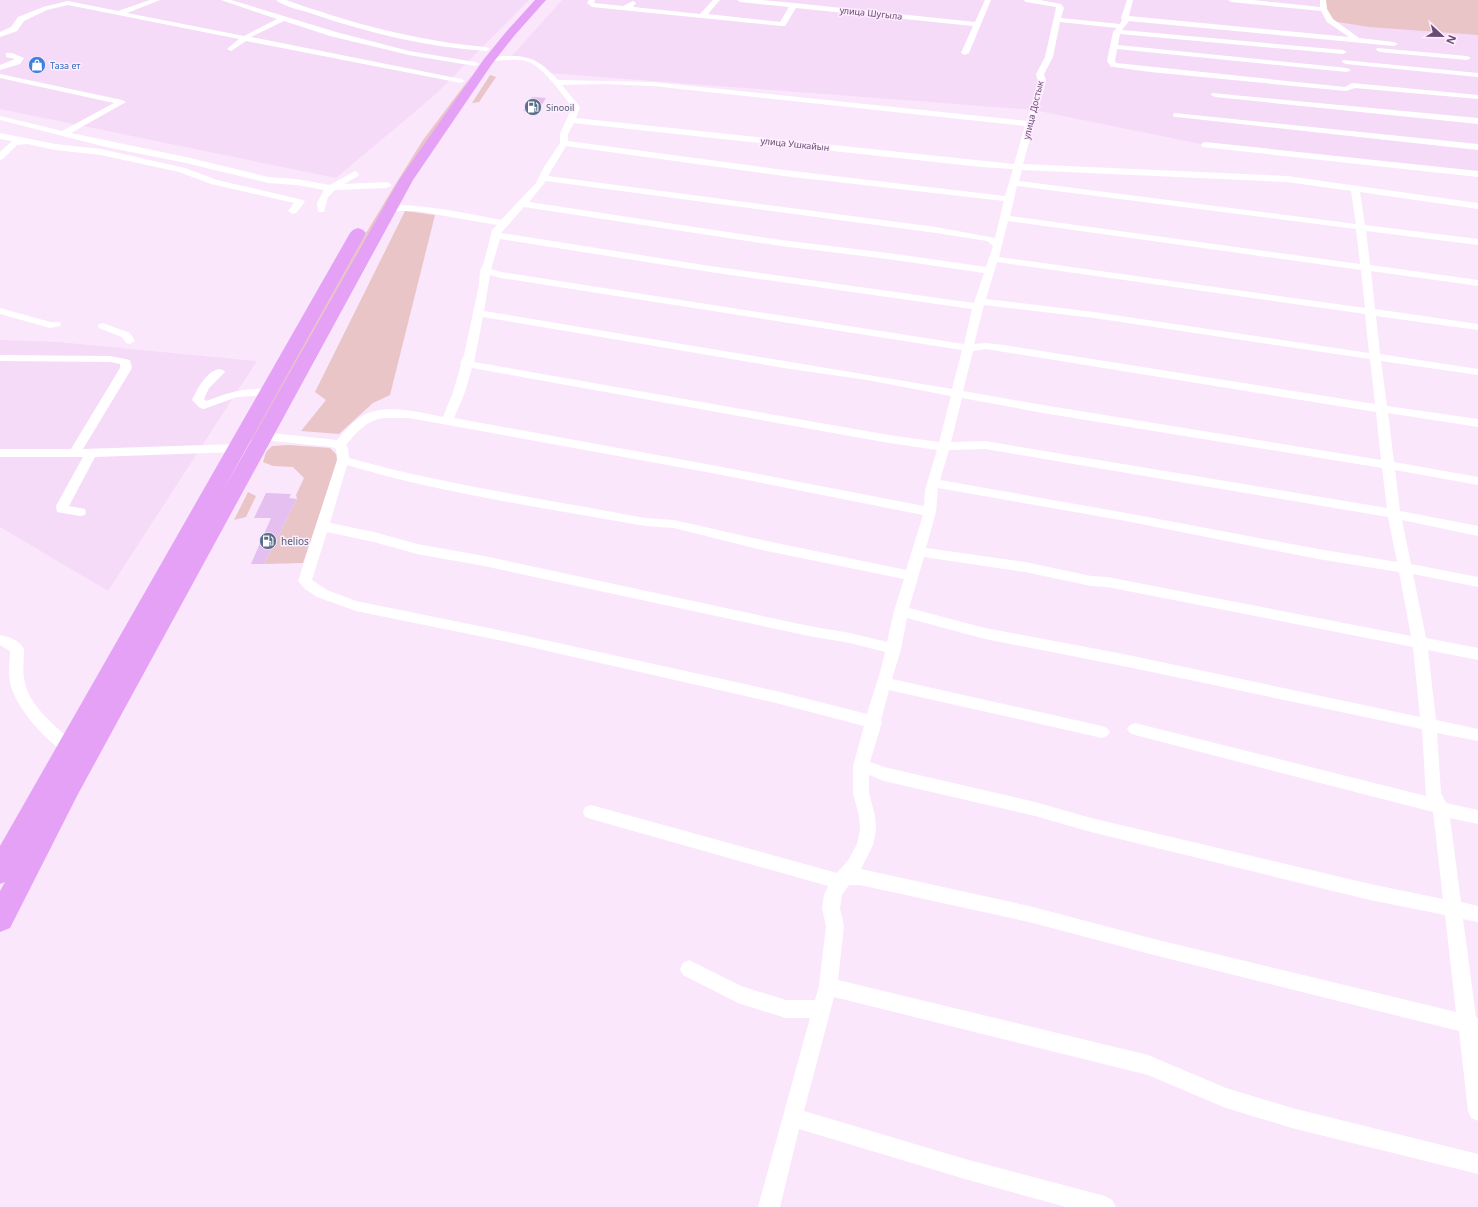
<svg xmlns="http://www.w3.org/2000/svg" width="1478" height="1207" font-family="'Noto Sans',sans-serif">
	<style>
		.residential { fill: #f6dbf8 }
		.green { fill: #e9c5c7 }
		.building { fill: #e4bff0 }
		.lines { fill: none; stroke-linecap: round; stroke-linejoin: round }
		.minor { fill: #fff; fill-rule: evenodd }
		.trunk { fill: #e5a1f5; fill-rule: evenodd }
		.labels { text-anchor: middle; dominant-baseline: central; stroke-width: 3; stroke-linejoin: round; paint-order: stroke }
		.far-street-label { font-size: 9px; fill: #694c74; stroke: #feedfe }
		.far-shop-label { font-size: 9px; fill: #366cbe; stroke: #feedfe; text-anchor: start }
		.far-service-label { font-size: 9px; fill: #4e5e75; stroke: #feedfe; text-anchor: start }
		.service-label { font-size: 10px; fill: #4e5e75; stroke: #feedfe; text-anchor: start }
	</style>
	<rect width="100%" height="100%" fill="#fbe7fc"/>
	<path class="residential" d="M0 0H529L436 94 336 178 0 109Z
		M562 0H1478V174L1205 145 1034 110 547 73 530 60 509 59Z
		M0 340 58 342 257 361 108 591 0 527Z"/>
	<path class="green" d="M1324 0H1478V35L1369 27 1331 21Z
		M472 75 400 185 255 440H247L331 291 395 185 423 140Z
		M490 75 496 77 479 102 472 103Z
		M405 211 435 215 390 395 373 403 339 434 301 431 326 400 315 392Z
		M289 445 330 448 339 457 303 563 264 564 297 499 296 495 304 478 293 467 273 466 263 462 266 452 272 446Z
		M248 492 256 496 246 517 234 520Z"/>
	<path class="building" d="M532 97 546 98 537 112 523 111Z
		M266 493 291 494 289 498 297 499 264 564H251L271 518H254Z"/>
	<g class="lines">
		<path class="minor" d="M150 0H160L127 13 244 36 277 19 221 0H231L336 32 409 51 475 62 479 64 475 66 409 55 330 36 284 21 251 37 461 79 465 81 461 83 246 41 231 51 227 49 239 39 68 5 47 10 24 21 17 31 0 37V32L11 27 18 17 43 7 68 1 118 11Z
			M276 0H286C351 23 416 41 486 47L490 49 486 51C426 47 369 33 313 14 302 10 284 7 276 0Z
			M589 0H595L594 3 623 6 633 1 636 3 633 7 700 14 713 0H720L708 14 780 22 789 7 740 2 737 0H761L794 3 975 22 985 0H991L969 53 965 55 961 53 973 26 796 8 785 26H782L592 7 587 3Z
			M1023 0H1040L1061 4 1064 8 1061 18 1120 24 1122 20 1121 18 1127 0H1133L1129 16 1349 37 1327 22 1321 11 1231 2 1228 0H1253L1320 7V0H1326L1327 9 1333 19 1359 38 1394 42 1398 44 1394 46 1129 21 1122 30 1343 50 1347 52 1343 54 1120 34 1118 45 1347 68 1351 70 1347 72 1117 49 1115 61 1116 63 1345 87 1352 83 1478 95V99L1355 88 1346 91 1150 72 1114 67H1111L1107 61 1113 32 1117 28 1060 22 1053 57 1044 74 1046 81 1023 164 1287 176 1478 203V209L1360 192 1365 225 1478 239V245L1366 231 1370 265 1478 280V286L1371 271 1375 309 1478 324V330L1376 316 1380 354 1478 369V375L1381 361 1387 406 1478 419V427L1388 413 1394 462 1478 477V485L1395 470 1400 511 1478 526V536L1402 520 1411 564 1478 577V587L1413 574 1426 638 1478 648V660L1428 650 1436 720 1478 729V741L1437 733 1441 793 1446 803 1478 810V824L1450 818 1461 902 1478 906V922L1463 919 1476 1017 1478 1018V1121L1471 1118 1468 1111 1459 1031 1158 956 1029 922 860 885H849L842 895 840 908 844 926 838 980 1148 1055 1226 1088 1292 1108 1478 1154V1174L1292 1128 1226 1108 1148 1075 834 997 804 1111 965 1159 1105 1196 1112 1200 1116 1207H1066L965 1179 799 1129 780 1207H758L810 1018H786L738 1003 683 975 680 969 683 963 689 960 741 986 786 1000H815L819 986 826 926 822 908 824 895 828 886 591 819 585 817 583 812 585 807 591 805 837 873 849 859 857 844 860 830 859 816 853 793V766L864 726 776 703 508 642 356 611 317 597 305 589 298 581 337 460 336 449 332 447 262 440 258 439 256 436 258 433 262 432 337 440C344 432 350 424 359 418 382 402 418 412 443 417L453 392 461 365 460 364 464 355 479 285 480 271 484 262 492 230 497 225 416 211H390L385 208C395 198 484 217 501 220L536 183 544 167 560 143V134L572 107C562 94 542 65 526 61 515 58 502 61 491 61H488V57C494 56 501 56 507 56 532 55 541 62 558 80L653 82 1027 121 1038 81 1036 74 1045 57 1056 8V7L1026 2ZM605 84 653 86 1025 126 1014 164 576 118 580 107 562 85ZM574 123 981 167 1013 169 1005 196 784 170 568 141V134ZM566 146 784 176 1004 201 995 238 936 227 548 176ZM1022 170 1287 182 1351 191 1356 224 1019 181ZM546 181 936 233 987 241 993 246 986 267 888 253 781 240 529 202ZM1017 186 1356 229 1360 264 1010 216ZM524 207 781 246 888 259 984 273 974 303 710 266 501 233ZM1008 221 1361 270 1365 308 999 257ZM500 239 710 272 972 309 964 344 501 272 491 269ZM997 262 1365 314 1369 353 1094 312 986 299ZM490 275 501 278 962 350 952 389 484 311ZM984 305 1094 318 1370 359 1375 404 1004 345 986 343 974 344ZM483 317 784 368 867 380 951 396 939 442 889 435 474 362ZM986 349 1376 412 1381 460 1043 405 963 391 973 351ZM472 368 889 443 937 450 925 490 924 506 717 466 454 418 465 392ZM962 398 1043 413 1382 468 1387 508 985 441 951 442ZM384 418H409L717 474 923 515 906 570 762 540 674 520 645 518C546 499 445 485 349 458L348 448 346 445C357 432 367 420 384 418ZM985 449 1388 517 1397 562 1318 549 1126 513 940 480 949 450ZM347 465C444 494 546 508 645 526L674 528 762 550 904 579 894 611 887 642 850 633 809 626 484 556 417 544 374 532 330 523ZM938 488 1126 521 1318 559 1399 572 1411 636 1107 577 1091 576 1025 562 926 548 936 512ZM327 532 374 542 417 554 484 566 809 636 850 643 885 652C881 673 873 693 867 714L776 691 508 632 356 601 327 590 312 580ZM924 557 1025 572 1091 586 1107 587 1413 647 1420 717 1128 655 985 628 909 608ZM907 618 985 639 1128 667 1422 729 1426 796 1135 723 1130 725 1127 729 1130 733 1135 735 1433 812 1443 899 1370 884 1091 818 1035 802 884 767 870 762 882 722 881 720 889 690 1102 738 1107 736 1110 732 1107 728 1102 726 892 679 901 649ZM869 775 884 781 1035 816 1091 832 1370 900 1445 915 1456 1012 1158 940 1029 906 861 869 873 845 876 830 875 816 869 793Z
			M1377 48 1467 56 1471 58 1467 60 1380 52 1376 50Z
			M6 53H12L24 58 20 64 0 70V65L15 59 6 57Z
			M1343 60 1478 73V77L1346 64 1342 62Z
			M0 74 122 100 126 102 71 133 186 157 268 177 296 179 330 185 355 171 359 174 358 176 344 184 387 182 392 185 387 188 335 190 328 197 324 212H318L317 203 324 190 296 185 268 183 186 163 106 147 0 120V116L62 131 114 103 0 78Z
			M1212 93 1478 118V124L1215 97 1211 95Z
			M1174 113 1478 144V150L1177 117H1174L1173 115Z
			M0 133 55 144 101 149 185 168 217 180 303 200 305 202 296 213 293 214 288 211 294 203 211 184 179 172 101 155 55 150 27 144 17 145 3 159 0 160V152L12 141 0 139Z
			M1205 142 1478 171V177L1202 147 1201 145 1202 143Z
			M0 308 50 322H60L61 324 60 326 50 328 0 314Z
			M103 323 130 333 135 341 130 344 126 343 122 337 99 328 98 326 99 324Z
			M0 355 110 356 130 360 132 368 83 449 236 444 240 445 242 448 240 451 236 452 95 457 69 506 85 509 86 512 85 515 80 516 57 512 56 506 83 457H0V449H71L120 368V364L110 362 0 361Z
			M219 369 223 370 225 372 209 388 204 399 206 401C230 392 242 388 268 389L272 390 274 392 272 394 268 395 237 397 204 409 200 408 192 400C197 389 206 372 219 369Z
			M0 635C10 637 19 640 24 649 24 660 22 673 25 683 30 705 50 721 66 736 72 742 80 745 84 752L82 757 76 758C52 750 14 707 10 682 8 672 10 661 10 651L0 645Z"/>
		<path class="trunk" d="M535 0H546L514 36 492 64 413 180 78 794 10 928 0 932V891L5 882 0 884V846L350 233 353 230 358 228 363 230 366 233 221 494 399 180 484 59 506 32Z"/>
	</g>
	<defs>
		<symbol id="shop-disc" viewBox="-11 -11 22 22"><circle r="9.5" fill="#3f7fe0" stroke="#feedfe"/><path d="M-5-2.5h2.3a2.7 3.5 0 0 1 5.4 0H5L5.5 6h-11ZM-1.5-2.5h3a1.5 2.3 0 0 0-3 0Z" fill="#fff"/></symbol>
		<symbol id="fuel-disc" viewBox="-11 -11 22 22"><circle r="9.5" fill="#5c6f8a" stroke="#feedfe"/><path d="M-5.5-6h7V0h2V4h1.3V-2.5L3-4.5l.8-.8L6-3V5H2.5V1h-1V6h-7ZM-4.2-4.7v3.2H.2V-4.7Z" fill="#fff"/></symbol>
	</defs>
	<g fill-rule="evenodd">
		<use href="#shop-disc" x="27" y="55" width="20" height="20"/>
		<use href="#fuel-disc" x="523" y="97" width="20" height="20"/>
		<use href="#fuel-disc" x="258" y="531" width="20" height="20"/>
	</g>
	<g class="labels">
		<g class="far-street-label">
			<text transform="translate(871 13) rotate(6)">улица Шугыла</text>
			<text transform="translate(1033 110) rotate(-76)">улица Достык</text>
			<text transform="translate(795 144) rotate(6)">улица Ушкайын</text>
		</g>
		<g class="far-shop-label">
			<text x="50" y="65">Таза ет</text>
		</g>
		<g class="far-service-label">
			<text x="546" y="107">Sinooil</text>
		</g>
		<g class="service-label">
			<text x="281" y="541">helios</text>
		</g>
	</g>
	<g transform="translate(1442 36) rotate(112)" stroke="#feedfe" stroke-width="3" paint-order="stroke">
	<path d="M0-3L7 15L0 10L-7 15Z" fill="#694c74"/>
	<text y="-6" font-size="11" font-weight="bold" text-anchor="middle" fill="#694c74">N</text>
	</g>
</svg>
